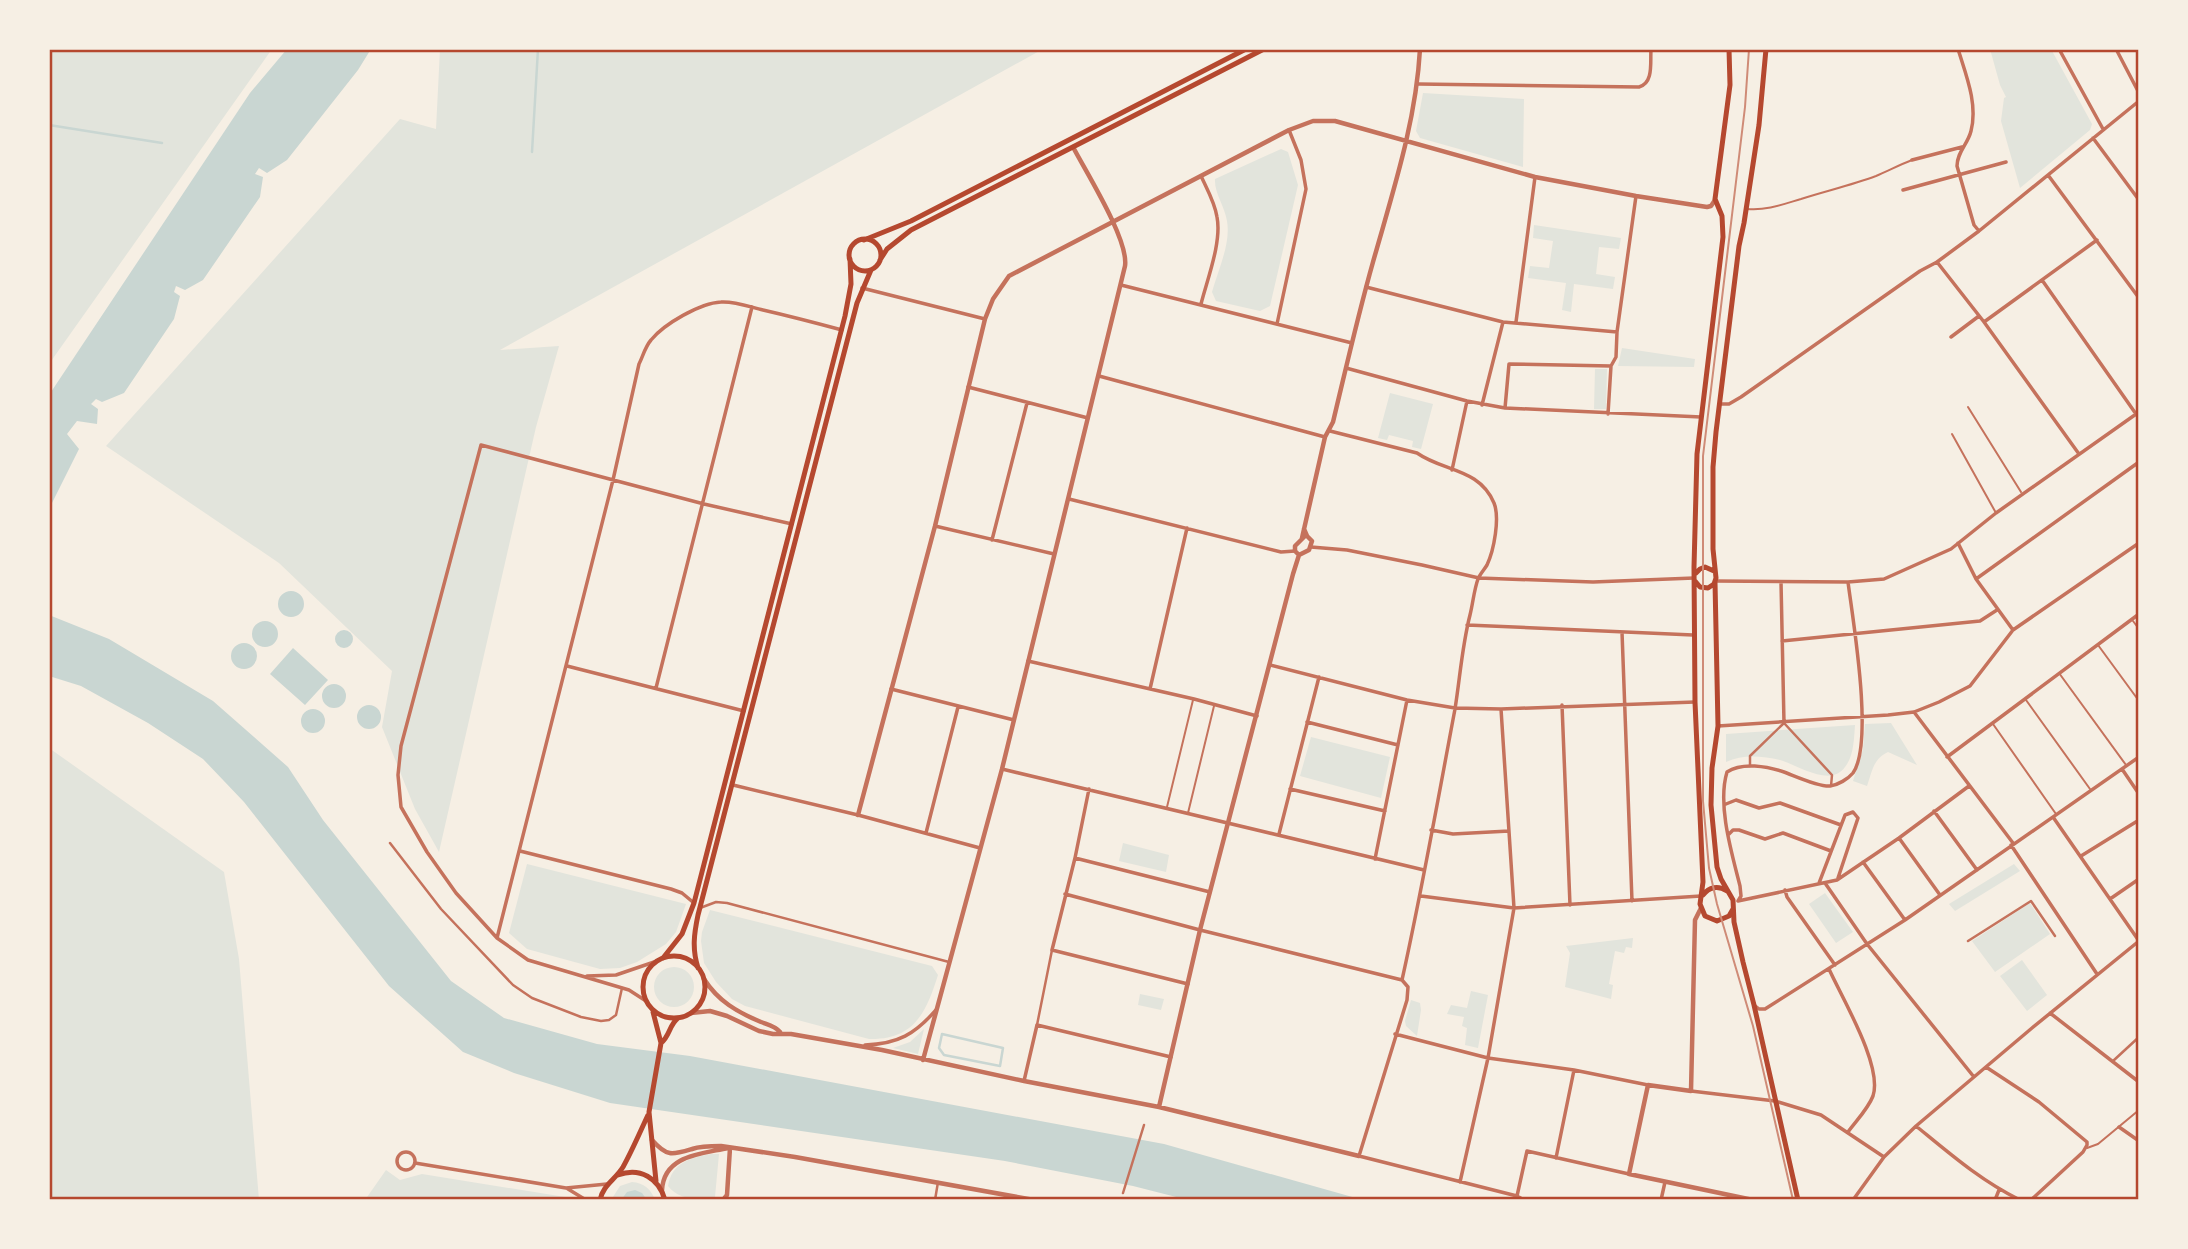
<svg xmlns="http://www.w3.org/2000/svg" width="2188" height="1249" font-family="Karla,sans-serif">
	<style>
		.green { fill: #e2e4dc }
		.water { fill: #c9d6d2 }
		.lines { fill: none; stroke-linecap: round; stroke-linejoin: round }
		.stream { stroke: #c9d6d2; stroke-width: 2.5 }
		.service { stroke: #c5725c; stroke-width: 2 }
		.pedestrian { stroke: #c5725c; stroke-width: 2.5 }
		.minor { stroke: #c5725c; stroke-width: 3.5 }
		.tertiary { stroke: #c5725c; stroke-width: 4.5 }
		.secondary { stroke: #b5482f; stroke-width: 5 }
		.tram { stroke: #cf8b77; stroke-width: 2 }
		.neatline { fill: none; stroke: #b5482f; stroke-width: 2.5 }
	</style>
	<rect width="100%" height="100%" fill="#f6efe4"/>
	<path class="green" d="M49 49H272L49 364Z
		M440 49H1043L500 350 559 346 536 427 439 852 415 809 382 727 392 671 279 563 106 446 400 119 436 129Z
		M1990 49H2051L2092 124 2090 130 2020 188 2001 121 2004 98 2006 97 2000 85Z
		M1423 93 1524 99 1523 167 1420 138 1416 131Z
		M1281 149 1288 152 1298 185 1270 306 1260 311 1216 301 1212 292C1218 270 1231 244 1227 221 1225 207 1214 193 1215 179Z
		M1534 225 1621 238 1619 249 1599 247 1596 274 1615 277 1613 289 1574 284 1571 312 1562 310 1566 283 1528 278 1530 266 1549 268 1553 241 1533 238Z
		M1622 348 1695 359 1694 367 1618 366Z
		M1595 369H1607L1606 409H1594Z
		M1390 393 1433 404 1421 449 1412 447 1413 441 1389 435 1387 440 1378 438Z
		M1891 723 1917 765 1888 752C1873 759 1872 772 1867 786L1853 781 1863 749 1865 724Z
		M1855 725C1854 738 1854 756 1845 767 1830 788 1798 765 1780 760 1762 756 1743 754 1726 762V734Z
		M1311 737 1390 757 1381 798 1300 776Z
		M49 748 224 872 239 959 259 1200H49Z
		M1123 843 1169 855 1166 872 1119 861Z
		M527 864 686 904 676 932 666 944 637 962 620 968 600 969 527 949 509 933Z
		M2014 864 2020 871 1955 911 1949 904Z
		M1825 893 1853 932 1836 943 1809 904Z
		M2030 903 2050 934 1995 972 1972 941Z
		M710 910 932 966 938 975C926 1013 914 1040 869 1039L745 1006 732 999 716 982 704 963 701 941 702 932Z
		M1633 938 1632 948 1626 947 1624 953 1615 951 1609 984 1613 985 1611 999 1565 987 1570 953 1566 946Z
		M2022 960 2047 995 2027 1011 2000 976Z
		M654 987a20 20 0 1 1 40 0a20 20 0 1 1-40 0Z
		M1471 991 1488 995 1478 1048 1465 1045 1467 1028 1462 1026 1464 1017 1447 1014 1451 1005 1467 1008Z
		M1140 994 1164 999 1161 1010 1138 1005Z
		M1411 1000 1420 1003 1421 1010 1417 1036 1406 1026 1405 1021Z
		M924 1029 918 1054 893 1048 910 1042Z
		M711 1154H719L715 1197C697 1198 681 1202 668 1186 672 1163 689 1158 711 1154Z
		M386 1170 400 1180 422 1174 565 1197 570 1200H365Z
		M632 1182C644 1183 651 1189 655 1200H611L620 1186Z"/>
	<path class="water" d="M287 49H371L358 70 287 160 267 173 259 168 255 174 263 177 260 197 203 280 185 290 176 286 174 292 180 296 174 319 124 393 102 402 96 399 91 404 98 409 97 424 77 421 67 434 79 449 49 509V395L250 93Z
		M278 604a13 13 0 1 1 26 0a13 13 0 1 1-26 0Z
		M49 615 109 639 213 701 288 767 323 820 451 981 504 1018 597 1044 690 1056 1164 1144 1363 1200H1188L1133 1186 1005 1161 610 1103 514 1073 463 1052 389 986 244 802 203 759 148 723 81 686 49 676Z
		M252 634a13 13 0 1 1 26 0a13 13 0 1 1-26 0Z
		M335 639a9 9 0 1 1 18 0a9 9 0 1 1-18 0Z
		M231 656a13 13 0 1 1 26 0a13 13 0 1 1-26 0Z
		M293 648 328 680 305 705 270 674Z
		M322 696a12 12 0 1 1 24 0a12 12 0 1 1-24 0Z
		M357 717a12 12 0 1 1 24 0a12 12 0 1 1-24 0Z
		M301 721a12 12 0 1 1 24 0a12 12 0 1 1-24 0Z
		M635 1190 642 1193 647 1200H621L627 1192Z"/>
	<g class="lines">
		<path class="stream" d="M49 125 162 143
			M532 152 538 49
			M942 1034 1003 1048 1000 1066 944 1055 939 1048Z"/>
		<path class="service" d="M1747 209C1766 211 1784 204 1801 199 1826 191 1852 185 1876 176 1888 171 1899 165 1912 160
			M1968 407 2021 492
			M1952 434 1996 513
			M2133 621 2139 629
			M2098 645 2139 701
			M2059 673 2126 765
			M2026 700 2090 789
			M1993 724 2056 814
			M1167 807 1193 700
			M1188 813 1214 706
			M2087 1148 2098 1144 2139 1110"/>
		<path class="pedestrian" d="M1750 766V756L1784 723 1832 775 1831 786
			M390 843 441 909 513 985 532 998 581 1017 601 1021 609 1020 616 1015 622 988
			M700 908 716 902 727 903 949 962
			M1968 941 2031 901 2055 936
			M1037 1025 1052 950
			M2113 1061 2139 1037
			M1123 1193 1144 1125
			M935 1200 938 1182"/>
		<path class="minor" d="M1958 49C1966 75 1978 104 1971 131 1968 144 1957 152 1957 166L1974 225 1979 231
			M2059 49 2103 129
			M2116 49 2139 93
			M1418 84 1639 87C1654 83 1650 62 1651 49
			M2093 138 2139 200
			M1912 160 1962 147
			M2048 175 2139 298
			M1903 190 2006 162
			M1937 262 1984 322 2079 454
			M2042 280 2136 414
			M1121 285 1352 343
			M1366 287 1503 322 1617 332
			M862 288 985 319
			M1201 304C1207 280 1222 242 1217 217 1215 203 1207 189 1201 176
			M1516 322 1535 177
			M1984 322 2097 240
			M1277 324 1306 189 1301 160 1289 130
			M1951 337 1979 316
			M1346 368 1467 401 1505 408 1701 417
			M1099 376 1325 437
			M968 387 1088 418
			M1720 404H1729L1741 397 1920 271 1937 262 1979 231 2139 101
			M1482 405 1503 322
			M1505 408 1509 364 1611 366
			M1608 414 1611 366 1616 357 1617 332 1636 196
			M1330 431 1417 453C1444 472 1479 468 1494 503 1500 518 1494 550 1487 565 1484 570 1480 574 1478 579 1474 590 1473 603 1470 615 1462 646 1460 678 1455 709 1438 799 1422 890 1402 980
			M1452 470 1467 401
			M1069 499 1281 552 1295 551
			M935 526 1054 554
			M992 540 1027 403
			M1958 543 1976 579 2013 630
			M1311 547 1347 550 1422 565 1479 578 1593 582 1694 578
			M1976 579 2139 462
			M1715 581 1848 582 1884 579 1951 549 1996 513 2139 412
			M1781 582 1784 723
			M1467 625 1693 635
			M1622 632 1632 901
			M1782 641 1980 621 1997 610
			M1028 661 1194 699 1257 716
			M1270 665 1407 700 1455 708 1501 709 1695 702
			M567 666 744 711
			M656 688 752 307
			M891 689 1014 720
			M1150 689 1187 528
			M1562 705 1570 905
			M1914 712 2013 843
			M1307 722 1398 745
			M1718 726 1888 715 1914 712 1939 702 1970 686 2013 630 2139 543
			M1947 757 2139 614
			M1002 769 1424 870
			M2122 769 2139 794
			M733 785 858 815 980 848
			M1089 789 1075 858 1052 950 1188 984
			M1290 789 1385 811
			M1726 804 1736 800 1759 808 1780 803 1841 825
			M1934 811 1977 870
			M2053 817 2139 941
			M1431 830 1453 834 1509 831
			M926 833 958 707
			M1279 834 1319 677
			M1729 834 1733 830H1739L1765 839 1783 833 1831 851
			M1899 838 1940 895
			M2011 845 2097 974
			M520 851 671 889 682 893 694 903
			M2081 856 2139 820
			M1075 858 1210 892
			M1375 859 1407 700
			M1863 862 1905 920
			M1819 883 1845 815 1853 812 1858 818 1838 878
			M1825 883 1867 944 1974 1077
			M1785 890 1787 897 1835 965
			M1065 894 1200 930 1402 980
			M1421 896 1514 908 1701 896
			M2110 899 2139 879
			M1738 901 1741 896 1740 886C1732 854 1717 805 1727 772 1742 762 1767 766 1784 772 1795 776 1819 787 1830 786 1838 785 1848 779 1853 773 1874 743 1853 621 1848 582
			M1738 901 1837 880 1899 838 1969 786
			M497 938 613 480 639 364C643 356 645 347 651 340 664 324 700 303 721 302 735 301 750 307 763 310 789 316 816 323 842 330
			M1829 969C1842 998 1883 1066 1873 1096 1868 1109 1856 1121 1848 1132
			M587 976 616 975 657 961
			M1402 980 1408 987 1407 1000 1359 1156 1517 1196 1524 1200
			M646 1001 629 990 528 960 497 938 456 893 427 852 401 807 398 775 401 746 481 445 704 504 792 524
			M1754 1005 1759 1009H1765L1905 920 2139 757
			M2050 1013 2139 1082
			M1395 1034 1488 1058 1574 1070 1648 1085
			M865 1045C898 1044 915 1034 936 1010
			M1986 1067 2039 1102 2087 1142V1145L2083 1152 2031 1200
			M1024 1081 1037 1025 1171 1057
			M1691 1091 1775 1101 1821 1115 1884 1157
			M1916 1126C1949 1153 1981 1181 2020 1200
			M2119 1127 2139 1141
			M397 1161a9 9 0 1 1 18 0a9 9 0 1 1-18 0Z
			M1556 1158 1574 1070
			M415 1163 566 1188 607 1184
			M1460 1182 1488 1058 1514 908 1501 709
			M568 1189 586 1200
			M1517 1196 1527 1151 1629 1174
			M1661 1200 1665 1182
			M1853 1200 1884 1157 1916 1126 2032 1028 2139 941
			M1995 1200 1999 1190"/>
		<path class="tertiary" d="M1302 538 1325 437 1333 422C1346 368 1358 315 1373 262 1393 191 1416 122 1420 49
			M1299 555 1309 550 1312 541 1307 536 1304 529
			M1299 555 1295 551V546L1304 537
			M858 815 935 526 985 319 993 299 1009 276 1289 130 1313 121H1335L1535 177 1636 196 1707 207 1711 206 1715 200
			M1701 908 1695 920 1691 1091 1648 1085 1629 1174 1753 1200
			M704 979C718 1001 737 1012 761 1022 769 1025 775 1026 780 1032
			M691 1013 710 1011 727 1016 759 1031 773 1034H791L882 1050 1024 1081 1159 1107 1359 1156
			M923 1060 1002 769 1125 266C1129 240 1086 172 1073 147
			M1159 1107 1200 930 1293 574 1299 555
			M652 1140C667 1157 672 1155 692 1149 701 1146 711 1146 721 1146L795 1157 1034 1200H1045
			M662 1190C664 1155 701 1154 728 1148
			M723 1200 727 1195 730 1148"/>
		<path class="secondary" d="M1729 49 1730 85 1715 199 1722 216 1723 237 1697 454 1694 567 1695 702 1703 882 1700 904 1705 916 1717 921 1729 916 1733 909
			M849 255a16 16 0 1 1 32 0a16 16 0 1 1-32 0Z
			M864 240 911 221 1246 49
			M880 260 887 249 911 230 1264 49
			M1696 573 1700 569 1705 567 1714 571
			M1695 581 1700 587 1708 588 1714 584 1716 578 1713 549V467L1716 432 1739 246 1744 223 1759 125 1766 49
			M1715 582 1718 726 1712 768 1711 805 1717 867 1721 879 1733 900 1734 922 1743 962 1754 1005 1798 1200
			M1703 895C1709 887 1718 885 1727 891
			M643 987a31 31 0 1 1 62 0a31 31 0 1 1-62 0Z
			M663 958 682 934 694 903 845 316 851 284 850 259
			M698 968C692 949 694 934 698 915L857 303 871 270
			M653 1012 661 1043 649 1112 656 1181
			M661 1043C670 1036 669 1025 678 1018
			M618 1175C640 1167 659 1178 665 1200
			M600 1200C603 1185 615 1180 623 1167 632 1151 640 1132 648 1115"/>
		<path class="tram" d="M1749 49 1745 107 1703 456V801L1709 868 1717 904 1753 1026 1793 1200"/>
	</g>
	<rect width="2188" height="1249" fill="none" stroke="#f6efe4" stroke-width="102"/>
	<rect x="51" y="51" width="2086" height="1147" class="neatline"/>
</svg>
